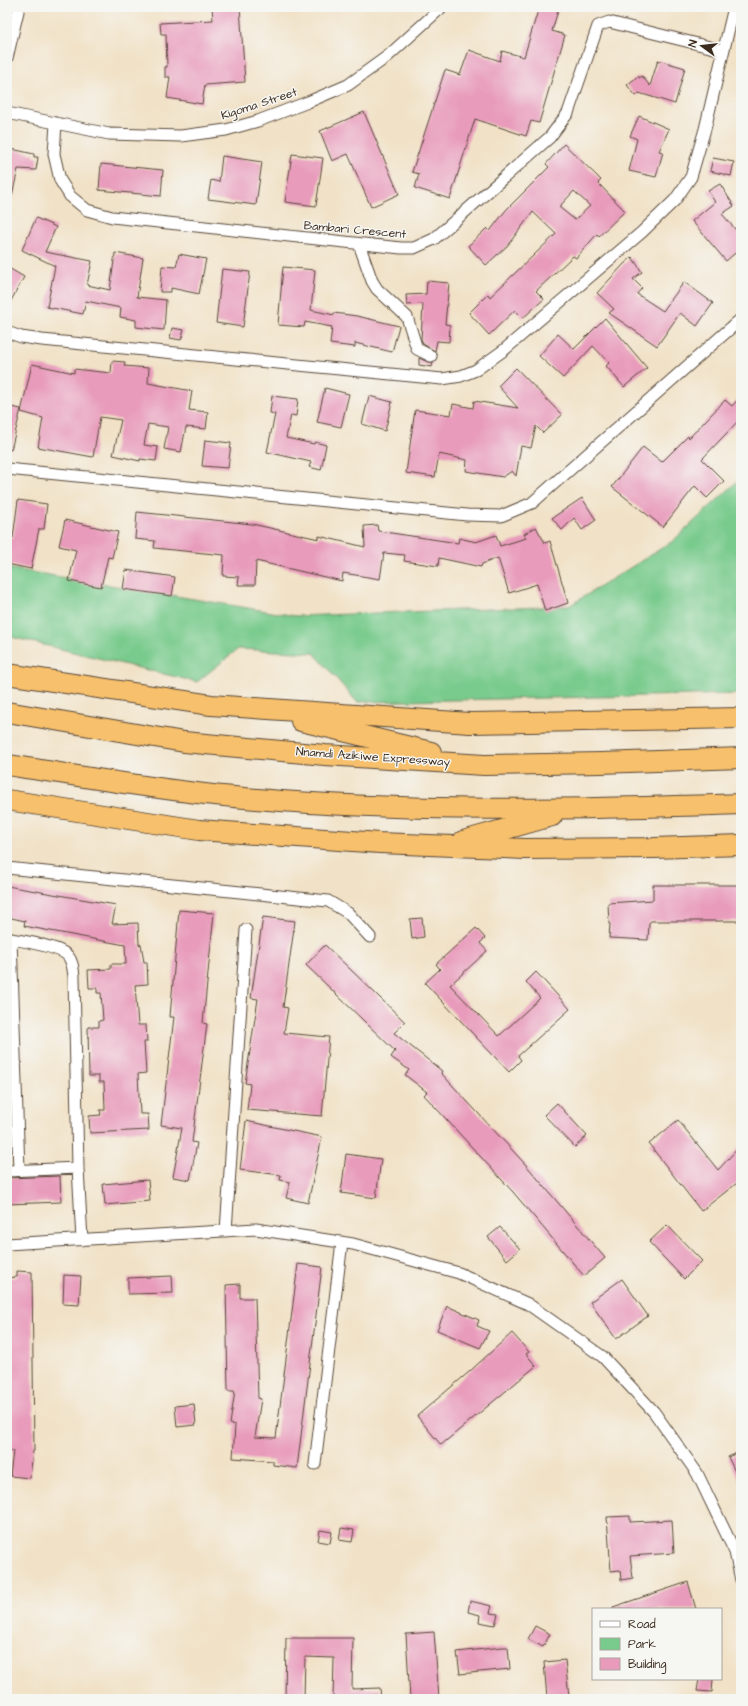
<svg xmlns="http://www.w3.org/2000/svg" width="748" height="1706" font-family="'Architects Daughter',sans-serif">
	<style>
		.green { fill: #79cb8d; stroke: #5a7a56 }
		.building { fill: #e89bbb; fill-rule: evenodd }
		.lines { fill: none; stroke-linecap: round; stroke-linejoin: round }
		.street-casing { stroke: #564637; stroke-width: 13 }
		.highway-casing { stroke: #564637; stroke-width: 22 }
		.street { stroke: #fff; stroke-width: 11 }
		.highway { stroke: #f7c06c; stroke-width: 20 }
		.labels { text-anchor: middle; dominant-baseline: central; stroke-width: 3; stroke-linejoin: round; paint-order: stroke }
		.street-label { font-size: 12px; fill: #3b2a1e; stroke: #f6f6f2 }
	</style>
	<rect width="100%" height="100%" fill="#f6f6f2"/>
	<filter id="ink" filterUnits="userSpaceOnUse"><feTurbulence type="fractalNoise" baseFrequency=".025" numOctaves="2"/><feDisplacementMap in="SourceGraphic" scale="8" xChannelSelector="R" yChannelSelector="G"/><feConvolveMatrix kernelMatrix="1 2 1 2 8 2 1 2 1" color-interpolation-filters="sRGB"/></filter>
	<filter id="wash" filterUnits="userSpaceOnUse"><feTurbulence type="fractalNoise" baseFrequency=".012" numOctaves="4" result="noise"/><feDisplacementMap in="SourceGraphic" scale="16" xChannelSelector="R" yChannelSelector="G"/><feGaussianBlur stdDeviation="0.9" result="paint"/><feColorMatrix in="noise" values="0 0 0 0 0 0 0 0 0 0 0 0 0 0 0 0 0 1.4 0 .05"/><feComposite in="paint" operator="in"/></filter>
	<g filter="url(#wash)">
		<rect width="100%" height="100%" fill="#f1e2c7"/>
		<path class="green" d="M741 478V694L357 702 314 653 238 649 197 682 7 636V568L296 616 569 606 673 541Z"/>
		<g id="blocks">
			<path class="building" d="M212 7H240L245 82 205 85 202 104 167 98 170 77H165V67H167L166 34H161L160 23 213 20Z
				M539 7H559L552 31 565 35 539 123 531 121 526 136 475 119 450 199 415 188 419 174 412 172 445 70 460 75 469 50 500 61 502 51 524 57Z
				M658 60 685 68 675 104 639 93 636 96 627 85 638 76 639 78 642 76 650 86Z
				M364 112 399 194 371 207 348 154 332 161 320 131Z
				M639 116 669 129 659 151 663 152 656 177 629 171 637 139 630 136Z
				M564 144 601 180 598 183 625 211 599 236 597 234 576 258 573 256 536 291 544 299 523 318 515 310 489 335 469 313 488 294 490 297 556 234 533 212 507 246 486 265 468 246 487 228 490 231 506 210 549 167 546 164ZM574 191 590 206 575 220 559 207Z
				M7 148 34 154V157H38L36 170 18 169 12 196H7Z
				M292 154 323 158 316 206 285 202Z
				M222 156 262 162 256 205 208 199 211 180 219 182Z
				M713 158 734 162 731 176 710 171Z
				M101 164 163 170 161 196 99 190Z
				M720 184 734 206 722 214 741 236V248L726 261 692 221 715 202 708 191Z
				M36 218 56 227 45 252 92 261 87 285 110 290 115 253 143 258 137 297 166 300 164 330 136 327V320L120 317 121 308 86 301 83 314 47 307 55 266 22 250Z
				M179 254 206 259 199 294 171 288V292H160L162 266 176 267Z
				M632 257 642 272 633 279 642 288 637 294 663 311 684 282 713 303 697 326 680 313 657 346 609 313 614 309 597 293 624 264Z
				M7 267 24 277 7 308Z
				M283 267 315 270 311 310 334 315V313L357 316 399 326 392 352 355 343V347L330 344 332 327 305 322 304 327 278 325Z
				M222 269 250 272 243 327 216 323Z
				M427 281 449 283 445 324 450 325 449 342 437 341 435 351 423 344 421 339 423 304 407 305 406 295 426 294Z
				M605 318 647 368 624 387 606 366 609 363 593 346 563 378 539 356 558 334 574 349Z
				M172 328 184 330 181 340 170 338Z
				M419 358 428 362H433L432 367 419 365Z
				M112 361 125 362 124 366 149 368 148 383 192 391 189 410 208 412 206 429 186 427 181 452 164 449 168 427 148 424 144 445 158 447 156 461 140 459V461L113 455 121 420 100 417 93 457 38 447 43 418 21 412 32 364 74 373V369L111 373Z
				M516 368 562 415 543 433 536 426 531 448 521 446 516 476 512 471 503 477 466 471 467 460 439 454 435 477 406 473 415 410 451 415 453 404 473 408 474 401 518 408 498 386Z
				M325 388 349 394 341 427 317 422Z
				M272 396 298 399 296 416 291 415 286 438 314 444 315 442 326 445 321 470 309 467 311 462 267 452 275 414 270 413Z
				M369 396 392 402 385 431 362 424Z
				M741 396V418L702 459 724 481 707 498 695 486 663 527 612 487 643 447 662 462 688 436 689 438 725 400 732 406Z
				M7 406 21 409 11 450 7 449Z
				M205 440 231 443 228 468 202 466Z
				M582 498 596 520 582 530 574 518 562 530 552 518Z
				M18 500 47 504 44 529H39L31 569 7 564V545L9 537 13 538Z
				M137 512 252 524 319 539V536L365 547 364 526 377 525 378 531 458 543 459 538 476 542 496 535 500 546 526 538 524 534 536 527 545 543 550 541 568 603 545 611 537 584 509 593 498 558 482 564 481 567 439 558 438 566 404 561 405 555 384 553 380 579 343 573 342 581 256 561 255 585H238L239 577 223 576 224 555 154 548 155 541 135 539Z
				M65 520 118 532 112 558 108 557 101 587 69 581 76 550 59 546Z
				M126 570 175 577 172 596 123 589Z
				M653 885H741V921H651L649 923 648 940 609 938 610 924H609L608 903 653 900Z
				M7 886 116 905 112 924 138 923 139 945 141 944 144 962H147L148 984 135 985 138 1025H146L147 1042H144L146 1073 138 1074 140 1114H148L149 1130 90 1133 89 1116 101 1115 100 1110H105L104 1082H99V1076H89L88 1027H99V1021L103 1020 101 993H97V988H89L88 970 111 969V964H126L125 945 24 926 25 921 7 917Z
				M179 910 214 913 203 1023 207 1024 192 1142 197 1143 190 1180 173 1177 182 1128 161 1125 174 1017H170Z
				M263 917 295 921 283 1007 288 1008 284 1033 329 1037 322 1116 247 1110 250 1084 245 1083 258 999 251 998Z
				M422 918 424 937 412 939 410 919Z
				M476 928 485 938 480 943 487 951 450 985 499 1036 540 998 526 982 536 972 570 1009 518 1056 521 1060 509 1072 425 983 440 969 436 964Z
				M325 945 405 1022 394 1033 442 1071 441 1073 526 1165 605 1258 584 1276 513 1192 424 1095 427 1092 405 1075 409 1070 391 1057 395 1051 306 965Z
				M557 1103 587 1136 575 1147 544 1115Z
				M678 1120 718 1170 741 1145V1180L701 1211 649 1144Z
				M246 1121 322 1137 308 1203 286 1198 290 1182 280 1180 281 1175 240 1170Z
				M346 1154 381 1159 376 1198 341 1193Z
				M60 1176 61 1202 7 1204V1178Z
				M148 1180 150 1201 105 1205 103 1184Z
				M667 1225 702 1261 684 1279 649 1242Z
				M500 1227 520 1249 507 1260 488 1237Z
				M298 1264 322 1267 297 1468 273 1465V1461L233 1458 235 1425 230 1424 235 1391H228L226 1285 240 1284V1298H255L258 1398 261 1399 255 1437 276 1438Z
				M17 1271 32 1272 34 1451H33L30 1478 10 1476 13 1451H7V1278L17 1277Z
				M64 1275 81 1276 79 1305 63 1304Z
				M172 1276 173 1293 128 1294V1278Z
				M622 1279 648 1316 616 1339 590 1302Z
				M447 1306 479 1320 477 1326 489 1331 480 1348 437 1330Z
				M512 1333 529 1352 526 1354 536 1366 441 1445 417 1416 469 1372Z
				M194 1404 196 1425 177 1427 175 1406Z
				M741 1451V1484L728 1457Z
				M630 1516V1522L672 1520 674 1553 630 1556 633 1578 621 1580 620 1570 611 1571 607 1517Z
				M341 1528 354 1530 352 1542 339 1540Z
				M320 1530 332 1532 330 1543 318 1541Z
				M688 1582 696 1609H613V1607Z
				M470 1601 492 1606 490 1613 498 1614 495 1625 479 1622 480 1615 468 1612Z
				M535 1626 550 1634 543 1647 528 1639Z
				M434 1632 439 1699H410L406 1634Z
				M286 1638H353L352 1689 380 1688 381 1699H333L334 1658 305 1657 304 1699H285Z
				M503 1647H508L510 1669 460 1674 457 1652Z
				M565 1660 569 1696 547 1698 544 1662Z
				M699 1679H713L712 1692 697 1691Z"/>
		</g>
	</g>
	<g filter="url(#ink)">
		<use href="#blocks" fill-opacity="0" stroke="#564637" stroke-width="1"/>
		<g class="lines">
			<defs>
				<path id="street" d="M7 58 19 7
					M7 113 109 134 181 136 226 130 258 121 308 102 348 85 388 56 442 7
					M56 123 54 154 60 180 70 196 87 210 112 217 401 248H414L434 239 550 137 568 113 598 26 609 22 722 50
					M359 244 372 281 377 289 407 317 417 349 431 356
					M7 332 21 337 42 340 442 379 461 376 476 370 504 350 642 232 675 200 691 177 705 129 734 7
					M7 469 467 515 501 516 532 503 741 319
					M7 868 328 901 348 913 370 937
					M7 938C20 941 60 946 68 956 73 962 73 969 74 977L78 1168 82 1240
					M11 939 19 1170
					M7 1171 78 1168
					M226 1231 246 930
					M7 1244 256 1229 353 1244 459 1273 528 1304 603 1357 654 1412 697 1473 735 1552 741 1580
					M315 1464 342 1242"/>
				<path id="highway" d="M7 674 211 705 470 723 741 718
					M7 712 184 742 325 755 484 765 601 763 741 758
					M301 721 431 752
					M7 765C82 776 158 790 234 797 403 813 572 810 741 804
					M7 800 199 830 380 843 525 849 654 848 741 845
					M463 841 552 816"/>
			</defs>
			<use href="#street" class="street-casing"/>
			<use href="#highway" class="highway-casing"/>
			<use href="#street" class="street"/>
			<use href="#highway" class="highway"/>
		</g>
	</g>
	<g class="labels">
		<g class="street-label">
			<text transform="translate(259 104) rotate(-18)">Kigoma Street</text>
			<text transform="translate(355 230) rotate(5)">Bambari Crescent</text>
			<text transform="translate(373 757) rotate(4)">Nnamdi Azikiwe Expressway</text>
		</g>
	</g>
	<rect width="748" height="1706" fill="none" stroke="#f6f6f2" stroke-width="24"/>
	<rect x="592" y="1608" width="130" height="72" fill="#f6f6f2" stroke="#aba49d"/>
	<rect x="600" y="1621" width="20" height="6" fill="#ffffff" stroke="#aba49d"/>
	<text x="628" y="1628" font-size="12" fill="#3b2a1e">Road</text>
	<rect x="600" y="1638" width="20" height="12" fill="#79cb8d" stroke="#aba49d"/>
	<text x="628" y="1648" font-size="12" fill="#3b2a1e">Park</text>
	<rect x="600" y="1658" width="20" height="12" fill="#e89bbb" stroke="#aba49d"/>
	<text x="628" y="1668" font-size="12" fill="#3b2a1e">Building</text>
	<g transform="translate(702 46) rotate(285)" stroke="#f6f6f2" stroke-width="3" paint-order="stroke">
	<path d="M0-3L7 15L0 10L-7 15Z" fill="#3b2a1e"/>
	<text y="-6" font-size="11" font-weight="bold" text-anchor="middle" fill="#3b2a1e">N</text>
	</g>
</svg>
